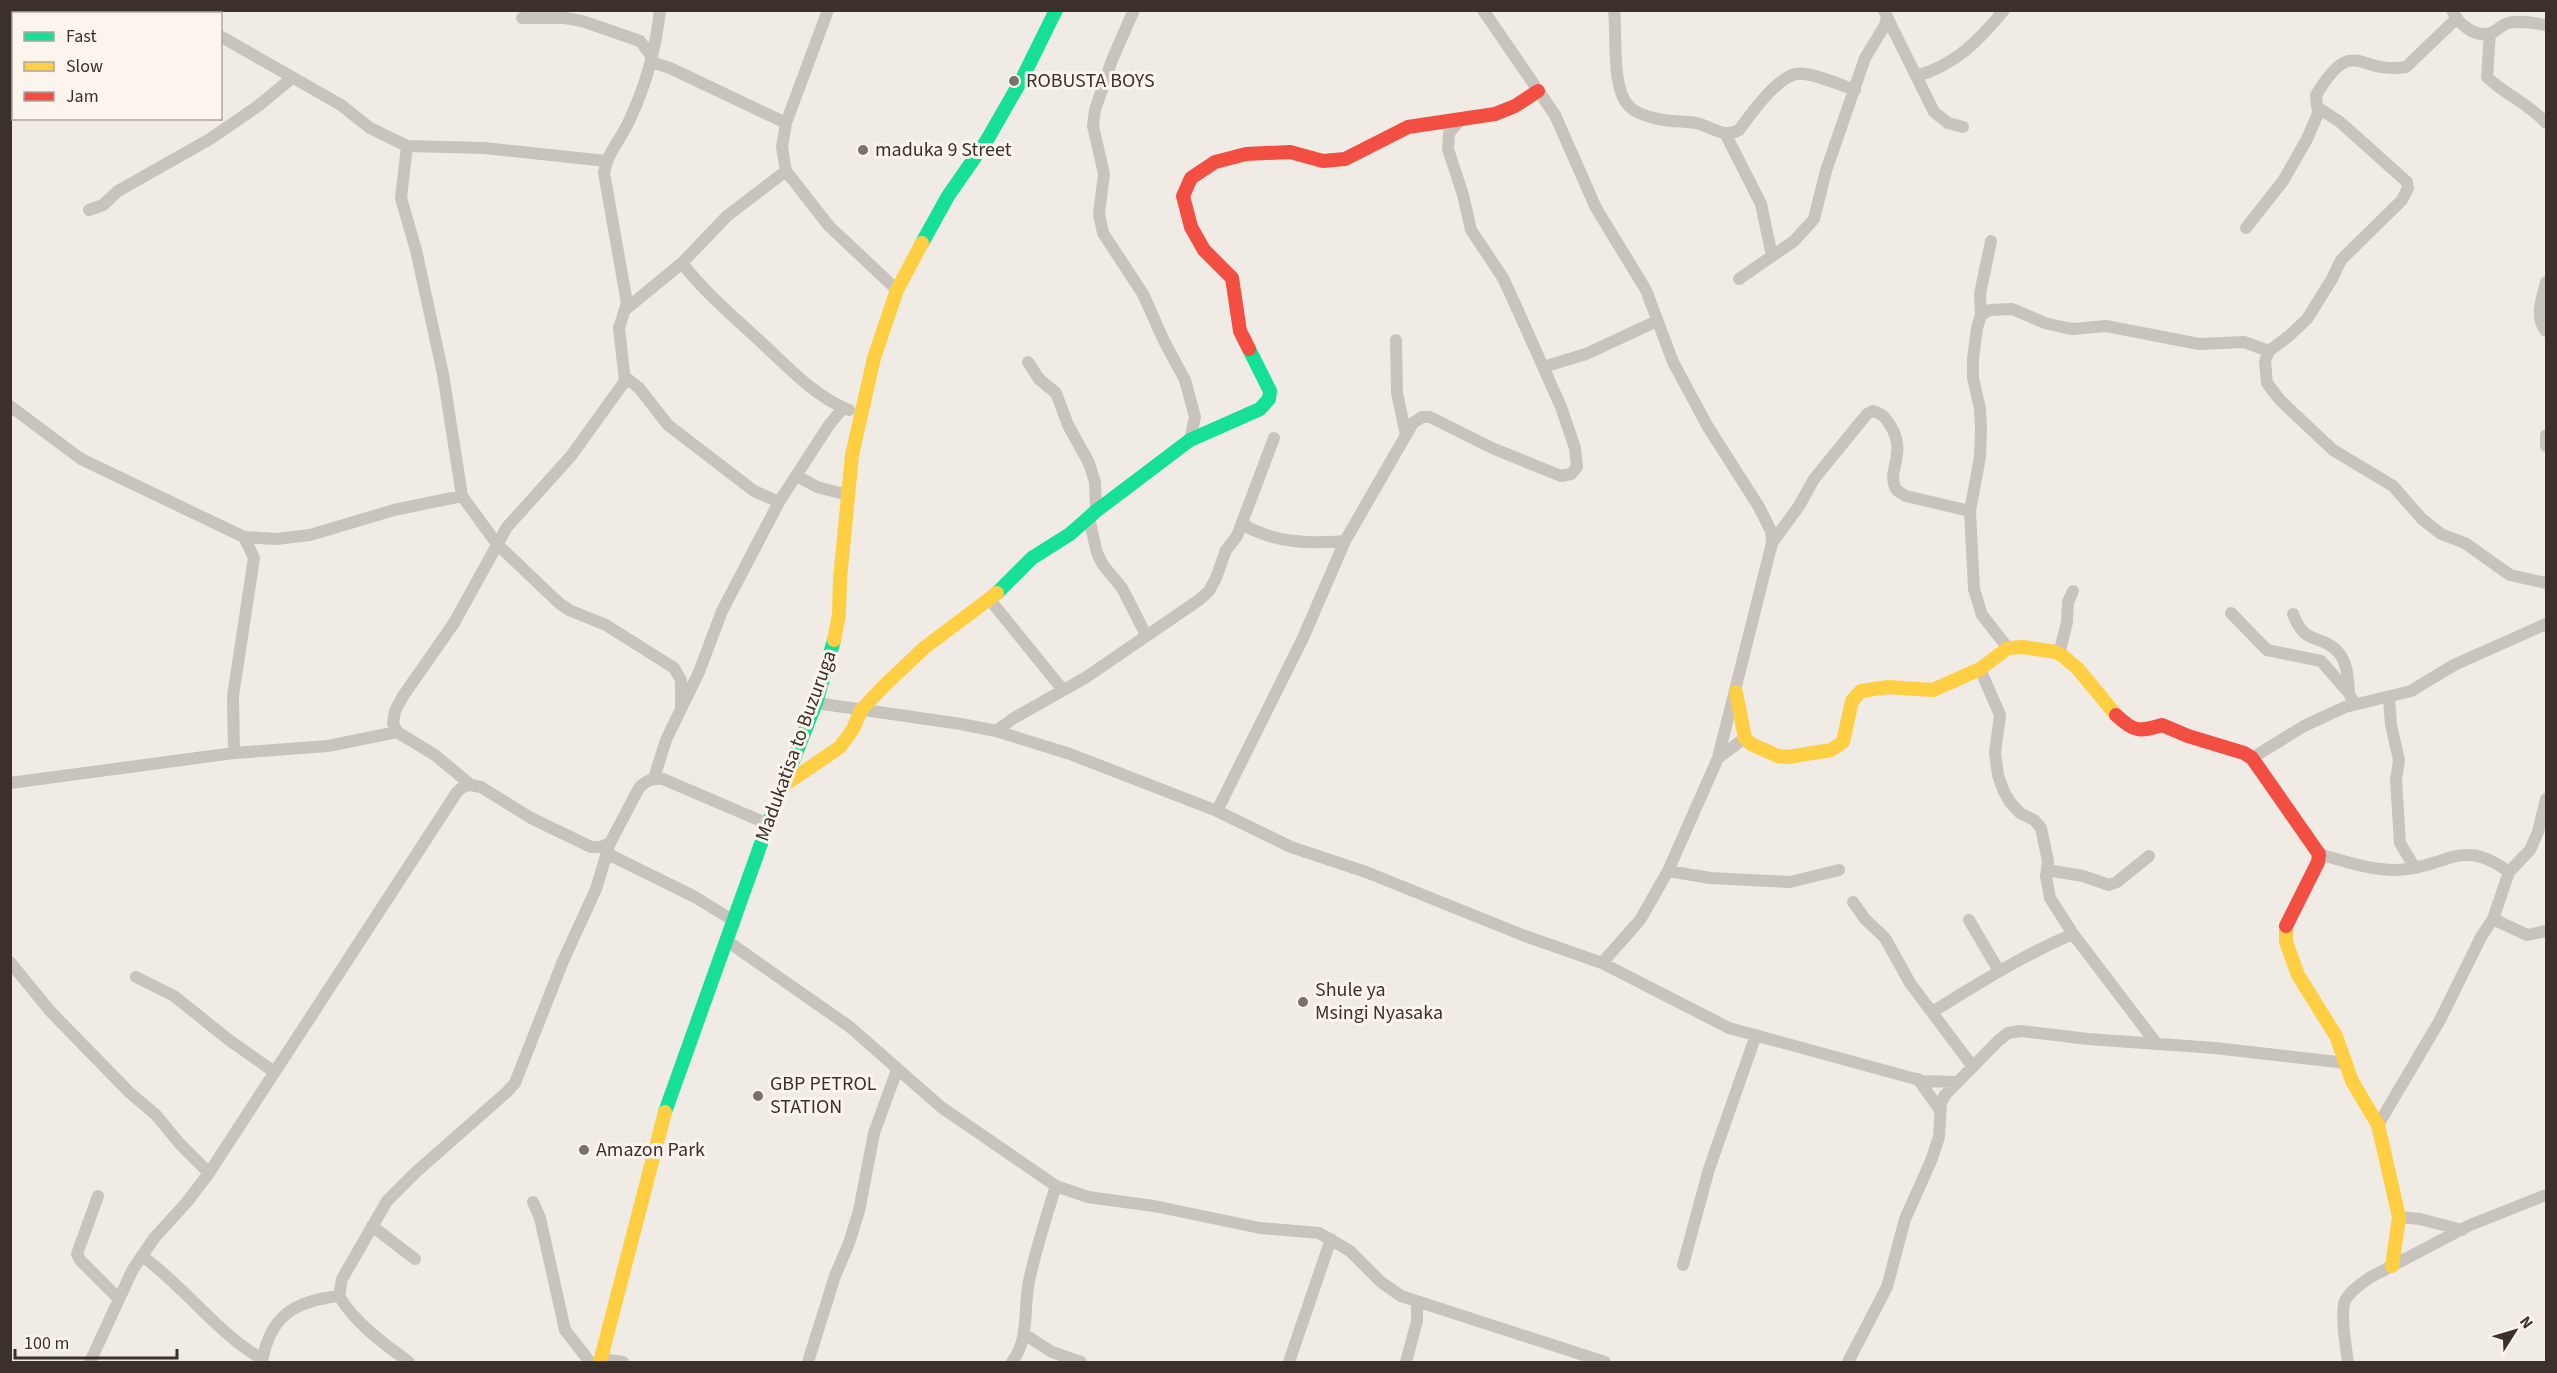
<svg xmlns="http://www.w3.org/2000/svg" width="2557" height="1373" font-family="'Source Sans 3',sans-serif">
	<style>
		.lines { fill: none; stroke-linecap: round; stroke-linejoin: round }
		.street { stroke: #c9c3be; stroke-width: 12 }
		.fast { stroke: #16e098; stroke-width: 14 }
		.slow { stroke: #ffcf43; stroke-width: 14 }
		.jam { stroke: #f24e42; stroke-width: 14 }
		.poi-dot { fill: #7a716c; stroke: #fbf5ee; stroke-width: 2 }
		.labels { text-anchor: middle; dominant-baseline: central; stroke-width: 6; stroke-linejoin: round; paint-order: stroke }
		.poi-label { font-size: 20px; fill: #3b302b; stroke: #fbf5ee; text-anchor: start }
		.street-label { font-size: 20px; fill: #3b302b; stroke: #fbf5ee }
	</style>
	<rect width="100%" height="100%" fill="#f0ebe5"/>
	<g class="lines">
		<path class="street" d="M178 10 182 14
			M828 10 786 123 782 147 786 171 829 226 897 290
			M1134 10 1112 60 1095 110 1093 126 1104 174 1099 214 1103 233 1143 294 1164 341 1185 380 1195 417 1190 440
			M1483 10 1555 115 1596 208 1646 290 1673 362 1708 427 1759 507 1771 531 1772 543 1718 758 1668 871 1640 920 1602 963
			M1614 10C1617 36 1611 88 1629 106 1634 112 1646 116 1654 118 1667 122 1682 121 1696 123 1711 126 1724 139 1739 130 1751 114 1776 78 1796 74 1810 71 1840 85 1855 90
			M2452 10C2458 24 2475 38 2491 33 2497 31 2501 25 2508 23 2520 20 2534 23 2546 25
			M1887 17 1934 112 1948 123 1963 127
			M522 18H565L582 21 640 41 652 57
			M2456 19 2406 67C2357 75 2354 33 2316 95L2317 107 2340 122 2407 182 2408 188 2402 200 2341 260 2332 279 2307 319 2289 336 2269 351 2265 361 2267 383 2280 400 2333 450 2393 486 2422 519 2441 534 2465 543 2510 575 2546 583
			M2490 33 2487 77C2505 95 2527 102 2546 123
			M220 36 341 105 370 128 407 146 484 148 606 161
			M651 62 670 68 786 123
			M1916 76C1954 66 1980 40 2004 10
			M1726 135 1761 204 1772 256
			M407 146 401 198 416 250 443 374 462 496 497 544 559 603 569 610 606 625 674 668 681 680V707
			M89 210 103 205 118 191 210 139 258 106 292 78
			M2246 228 2283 181 2307 139 2320 109
			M682 263C705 293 733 316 761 342 787 366 815 397 849 410
			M1739 279 1794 241 1814 219 1826 171 1865 58 1885 25 1887 17 1884 10
			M2546 282C2542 299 2534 317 2546 331
			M626 309 682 263 727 216 786 171
			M1981 315 1980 294 1991 241
			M1396 340 1397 393 1406 435
			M1028 362 1039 379 1056 393 1068 425 1089 463 1095 482 1096 511
			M1543 367 1586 354 1657 321
			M625 377 639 388 668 425 754 491 779 502
			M10 406 81 459 244 537 276 539 310 535 394 510 462 496
			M2546 435V446
			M797 476 817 487 848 495
			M1089 518 1097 553 1103 565 1122 588 1146 635
			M1242 524C1274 543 1309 544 1345 541
			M1772 543 1799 506 1814 479 1867 414 1873 411C1881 413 1884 416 1888 422 1909 451 1887 469 1895 487 1897 492 1901 493 1906 496L1970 511
			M990 600 1063 690
			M2231 613 2267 650 2321 661 2349 693 2354 704
			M2293 614C2305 647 2321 633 2338 652 2348 663 2348 680 2349 693
			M2008 648 1982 615 1974 589 1970 511 1980 457 1981 430 1980 409 1973 378V359L1977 328 1981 315 1990 310 2012 309 2045 323 2062 327 2073 329 2106 326 2199 344 2244 342 2269 351
			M2059 654 2067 622 2068 602 2073 591
			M1980 669 2000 715 1995 753 1998 775 2004 792 2010 802 2020 813 2034 820 2041 828 2048 861 2046 876 2050 898 2073 934 2156 1043
			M2389 698 2391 725 2399 760 2396 780 2400 843 2415 868
			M816 703 961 724 996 731 1070 754 1217 811 1291 847 1366 872 1525 936 1602 963 1729 1028 1923 1081 1955 1082
			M996 731 1014 718 1085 678 1199 600 1209 591 1216 578 1226 550 1237 536 1274 438
			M234 753 233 696 254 558 244 537
			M1718 758 1745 738
			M2252 758 2304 726 2345 707 2411 691 2454 665 2546 624
			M654 778 666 740 699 672 722 611 779 502 829 425 843 408
			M10 783 234 753 328 746 397 732
			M471 785 435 755 397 732 393 723 395 711 403 696 454 623 507 527 571 456 625 381 619 328 627 303 604 173C607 153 622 138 630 119 646 85 656 48 660 10
			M1217 811 1303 638 1345 541 1413 423 1422 417H1430L1492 448 1561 476 1571 474 1577 467 1575 448 1561 407 1515 304 1503 278 1471 230 1463 195 1448 149 1449 133 1460 120
			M606 853 695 897 734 921
			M2319 854C2344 861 2370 870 2396 870 2448 868 2460 836 2509 872
			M2047 870 2083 876 2109 885 2117 882 2149 856
			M1668 871 1710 878 1790 882 1839 870
			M1853 902 1865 919 1885 938 1910 983 1973 1067
			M2493 919 2527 935 2546 931
			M1969 920 1999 971
			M727 941 850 1027 941 1107 1056 1186 1088 1197 1154 1206 1260 1228 1319 1233 1350 1251 1381 1282 1401 1296 1605 1362
			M10 962 50 1011 130 1093 156 1115 180 1144 209 1173
			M136 977 174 996 229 1040 273 1071
			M1932 1012C1978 984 2023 955 2073 934
			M1918 1079 1940 1110
			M2378 1125 2440 1020 2481 937 2493 919 2509 872 2530 850 2538 832 2546 799
			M98 1196 77 1254 80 1260 119 1299
			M533 1202 540 1218 565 1330 590 1362
			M2399 1217 2420 1219 2462 1230
			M372 1226 415 1259
			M142 1256C185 1287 217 1333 262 1359
			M1683 1265 1709 1169 1756 1035
			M1024 1334 1052 1352 1081 1362
			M601 1359 623 1362
			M90 1362 133 1269 155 1237 187 1202 209 1173 457 792 464 786 471 785 481 787 531 818 591 847H601L610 843 639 788C647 780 652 778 663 779L768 824
			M262 1362C270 1316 294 1301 339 1296
			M409 1362C384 1344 355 1323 339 1296L342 1279 387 1201 416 1172 507 1092 515 1083 563 961 596 889 610 843
			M808 1362 835 1276 849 1243 859 1211 874 1133 897 1070
			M1012 1362C1030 1338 1023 1311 1029 1281 1036 1249 1046 1217 1056 1186
			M1289 1362 1331 1239
			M1406 1362 1417 1321V1301
			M1848 1362 1887 1287 1905 1219 1931 1161 1939 1137 1941 1103 1945 1095 1998 1041 2008 1033 2021 1031 2088 1039 2215 1048 2346 1063
			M2348 1362C2346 1349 2340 1313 2345 1301 2349 1292 2361 1284 2369 1278L2470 1225 2546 1195"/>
		<path class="fast" d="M922 243 948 196 987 140 1022 79 1056 10
			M997 593 1032 558 1070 534 1096 511 1190 440 1260 409 1269 399 1270 391 1249 349
			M665 1112 768 824 816 703 834 640"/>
		<path class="slow" d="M834 640 839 614 840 579 852 455 874 358 897 290 922 243
			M1736 692 1745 738 1751 744 1778 756 1788 757 1831 750 1843 742 1852 701 1861 691 1888 687 1933 690 1980 669 2008 648 2023 647 2056 652 2063 656 2078 669 2116 715
			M784 785 840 747 853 729 861 710 885 685 924 648 997 593
			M2286 926V942L2298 975 2336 1036 2352 1081 2378 1125 2399 1217 2392 1266
			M600 1362 665 1112"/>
		<path class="jam" d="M1249 349 1240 331 1232 278 1204 250 1191 227 1183 196 1191 178 1215 162 1246 154 1290 152 1323 161 1345 159 1408 127 1495 114 1515 106 1538 91
			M2116 715C2134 732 2139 732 2162 725L2188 736 2244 753 2252 758 2319 854 2318 862 2286 926"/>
	</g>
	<g class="poi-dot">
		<circle cx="1014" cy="81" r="6"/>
		<circle cx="863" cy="150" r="6"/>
		<circle cx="1303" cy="1002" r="6"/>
		<circle cx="758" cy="1096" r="6"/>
		<circle cx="584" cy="1150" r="6"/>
	</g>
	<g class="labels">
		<g class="poi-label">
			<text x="1026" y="81">ROBUSTA BOYS</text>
			<text x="875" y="150">maduka 9 Street</text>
			<text x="1315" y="990">Shule ya<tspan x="1315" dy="23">Msingi Nyasaka</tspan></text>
			<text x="770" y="1084">GBP PETROL<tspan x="770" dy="23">STATION</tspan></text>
			<text x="596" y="1150">Amazon Park</text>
		</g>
		<g class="street-label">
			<text transform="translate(796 746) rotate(-70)">Madukatisa to Buzuruga</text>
		</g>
	</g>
	<rect width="2557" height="1373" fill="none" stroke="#3b302b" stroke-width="24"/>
	<rect x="12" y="12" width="210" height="108" fill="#fbf5ee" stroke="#aea6a0" stroke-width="1.5"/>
	<rect x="24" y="32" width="30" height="9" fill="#16e098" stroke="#aea6a0" stroke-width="1.5"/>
	<text x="66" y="42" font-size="18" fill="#3b302b">Fast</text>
	<rect x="24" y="62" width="30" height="9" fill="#ffcf43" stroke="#aea6a0" stroke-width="1.5"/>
	<text x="66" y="72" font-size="18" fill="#3b302b">Slow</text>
	<rect x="24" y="92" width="30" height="9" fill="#f24e42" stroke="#aea6a0" stroke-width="1.5"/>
	<text x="66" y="102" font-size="18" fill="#3b302b">Jam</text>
	<g transform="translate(2515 1331) rotate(53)" stroke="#fbf5ee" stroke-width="4.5" paint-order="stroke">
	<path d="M0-4.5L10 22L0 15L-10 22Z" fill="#3b302b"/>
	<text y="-9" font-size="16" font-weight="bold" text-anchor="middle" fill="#3b302b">N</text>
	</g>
	<path d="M15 1349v9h162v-9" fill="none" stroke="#3b302b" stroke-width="3"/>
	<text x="24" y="1349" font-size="18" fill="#3b302b" stroke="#fbf5ee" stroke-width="4.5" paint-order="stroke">100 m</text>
</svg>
